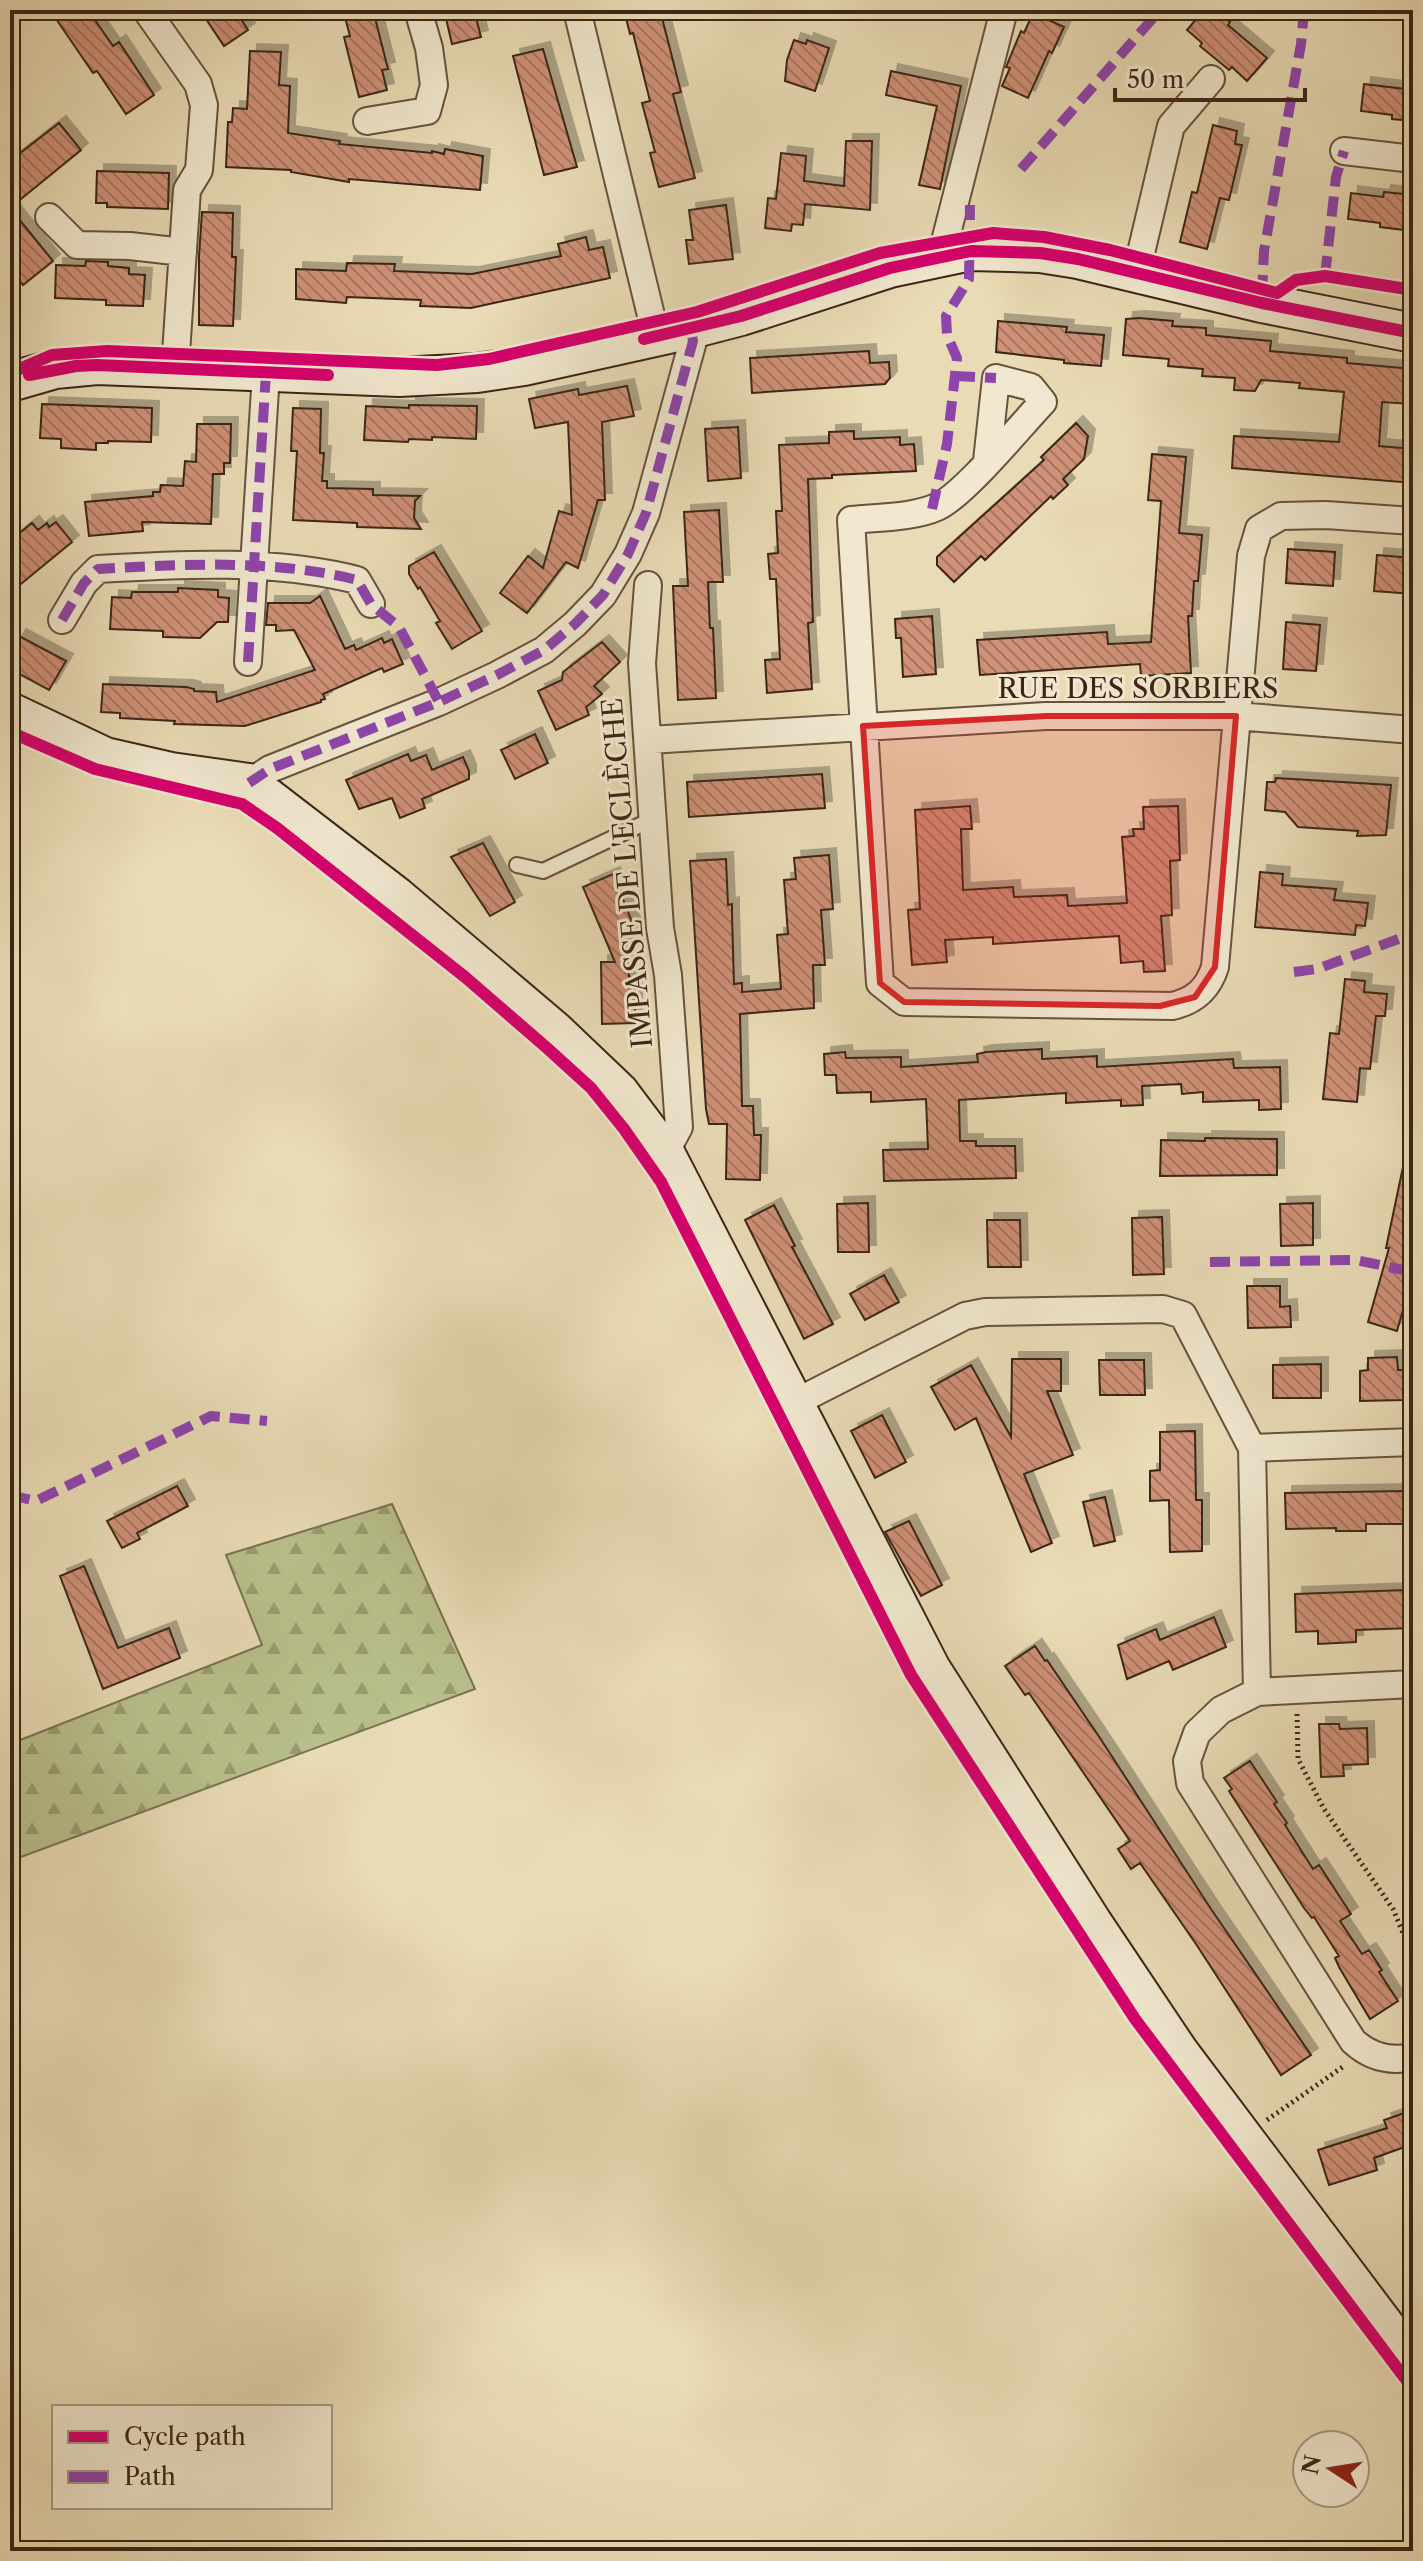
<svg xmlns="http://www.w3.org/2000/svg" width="1423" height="2561" font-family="'Libre Caslon Text',serif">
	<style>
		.forest { fill: url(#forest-firs); stroke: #7a7252; stroke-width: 2 }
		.building { fill: url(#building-back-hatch); stroke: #3b2518; stroke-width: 2; filter: url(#shadow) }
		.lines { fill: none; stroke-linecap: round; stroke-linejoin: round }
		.lane-casing { stroke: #66523f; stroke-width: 18 }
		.street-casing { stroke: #66523f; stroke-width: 30 }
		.secondary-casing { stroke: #3b2518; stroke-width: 42 }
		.path { stroke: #3b2518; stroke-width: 5; stroke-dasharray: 2 4; stroke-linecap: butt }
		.lane { stroke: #f1e8cf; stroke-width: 14 }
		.street { stroke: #f1e8cf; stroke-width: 26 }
		.secondary { stroke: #f1e8cf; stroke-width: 38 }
		.quiet { stroke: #8e44ad; stroke-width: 10; stroke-dasharray: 20 10; stroke-linecap: butt }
		.cycleway-casing { stroke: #f1e8cf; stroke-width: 17 }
		.cycleway { stroke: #d6006c; stroke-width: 12 }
		.marked { fill: #d62828; fill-opacity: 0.2; stroke: #d62828; stroke-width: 6; stroke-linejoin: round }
		.labels { text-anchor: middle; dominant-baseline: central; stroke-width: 6; stroke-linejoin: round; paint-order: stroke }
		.street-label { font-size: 28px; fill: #3b2518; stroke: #f1e8cf }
	</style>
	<defs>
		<pattern id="forest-firs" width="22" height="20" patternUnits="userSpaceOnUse" patternTransform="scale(2)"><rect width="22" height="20" fill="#b8c08c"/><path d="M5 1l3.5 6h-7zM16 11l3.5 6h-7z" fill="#979c71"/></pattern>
		<pattern id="building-back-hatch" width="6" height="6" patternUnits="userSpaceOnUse" patternTransform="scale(2)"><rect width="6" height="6" fill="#ce9076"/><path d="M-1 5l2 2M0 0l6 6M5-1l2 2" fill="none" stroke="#a87560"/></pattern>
		<filter id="shadow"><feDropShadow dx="7" dy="-7" stdDeviation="0" flood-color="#0004"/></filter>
	</defs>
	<rect width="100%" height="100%" fill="#e9dbb5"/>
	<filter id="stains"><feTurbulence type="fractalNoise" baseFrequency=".0025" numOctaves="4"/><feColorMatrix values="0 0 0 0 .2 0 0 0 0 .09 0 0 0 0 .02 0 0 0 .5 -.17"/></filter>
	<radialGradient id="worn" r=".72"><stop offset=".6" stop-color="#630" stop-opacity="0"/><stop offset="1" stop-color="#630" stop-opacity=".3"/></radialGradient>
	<path class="forest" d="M392 1504 475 1689 10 1861V1744L262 1645 226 1555Z"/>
	<path class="building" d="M50 10H88L113 46 119 42 154 95 126 114 97 71 93 73Z
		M200 10H235L248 30 224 46Z
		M343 10H373L388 69 382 70 387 90 359 97 344 37 350 36Z
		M444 10H474L481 37 452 44Z
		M624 10H660L681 92 673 94 695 178 659 187 650 153 655 152 642 103 650 101 633 33 630 34Z
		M1204 10H1216L1230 22 1228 25 1267 58 1247 81 1232 67 1229 70 1200 46 1202 43 1187 30Z
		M1033 13 1064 27 1052 53 1049 51 1028 98 1002 86 1010 68 1006 67 1021 31 1024 33Z
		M794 40 806 44 807 40 829 48 815 91 785 81 787 60Z
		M543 49 577 167 544 175 513 56Z
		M250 51 281 52 279 85 290 86 288 133 340 141 339 144 432 153V151L444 154 445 149 483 156 480 190 349 179V182L291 172V170L226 167 228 122H232L233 108 247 109Z
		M891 71 961 86 940 189 919 185 937 106 886 95Z
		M1364 84 1413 90V121L1392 119V115L1361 111Z
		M59 123 81 150 10 208V161Z
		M1213 125 1237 131 1235 144 1242 145 1229 200 1220 198 1207 249 1180 242 1192 192 1197 193Z
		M846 141H872L870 210 805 204 803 225 792 224 791 231 765 228 768 198 776 199 781 153 806 156 804 181 844 186Z
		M97 171 169 173 168 209 107 207V203H96Z
		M1384 192 1413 195V231L1380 227V223L1348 219 1351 193 1383 197Z
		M726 205 733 259 689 264 686 240H693L689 210Z
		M10 208 53 261 23 285 10 269Z
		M202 212 233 213 232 257H236L233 326 199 325V256Z
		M586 237 589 250 603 247 610 278 471 308 420 306 421 300 347 297 346 303 296 299V269L346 271 347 263 395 264 394 271 472 274 561 256 558 244Z
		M86 261 108 262V266L129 268V274L145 275 143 306 106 305V300L55 298 56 265 85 266Z
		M1139 318 1173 321 1172 326 1206 328V335L1271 341 1270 351 1347 358V363L1413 369 1411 404 1382 402 1379 446 1413 449V483L1232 468 1234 436 1339 442 1344 392 1299 388 1300 383 1261 380 1255 391 1234 390 1235 378 1202 376 1203 369 1168 366 1169 359 1123 355 1126 319Z
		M998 321 1067 327 1066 332 1104 335 1101 366 1064 363V360L996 352Z
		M869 351 870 363 889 362 890 378 885 384 752 393 750 358Z
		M627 386 634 416 602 422 605 500H598L578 568 566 562 527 613 500 593 528 556 543 568 559 511 572 515 568 422 535 428 529 399 578 389 579 395Z
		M42 404 152 408 151 442 108 441V443H96V450L61 448V439L40 438Z
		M409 405 477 406 476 439 432 437V440L409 439 408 442 364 440 366 406 409 408Z
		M293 408 321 409 320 453H324L322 481H327V488L373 489V495L420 496 415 501 414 518 421 529 357 527V523L293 520 297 451H291Z
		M1076 423 1088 436 1084 459 1063 479 1068 485 1053 499 1051 496 985 560 981 556 954 582 937 565V557L1044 460 1041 457Z
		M197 424H231L230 463H224V474H213L211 524 142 522 143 531 89 536 85 502 153 496V492H160L161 485 183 486 185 461 196 462Z
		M738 427 741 478 708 481 705 429Z
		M854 431V439L900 437V445L914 444 916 471 832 475V478L808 479 813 622 808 623 812 689 767 693 765 660 780 659 776 579H770L768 554 778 553 776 511H782L779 445 829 443V432Z
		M1152 454 1186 457 1179 533 1202 535 1198 581H1194L1192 616H1188L1191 673 1141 676 1140 664 980 675 977 640 1107 632 1108 644 1151 642 1161 501 1148 500Z
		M719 510 723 582H708L710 628H713L716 698 678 700 673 586H688L684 512Z
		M56 522 72 542 10 593V541L32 523 38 530 47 523 49 527Z
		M1288 549 1335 552 1333 586 1286 583Z
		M434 552 482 631 452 649 436 623 440 621 420 587 418 589 409 574V566Z
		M1377 555 1413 558V594L1374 591Z
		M178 588 218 590V597L229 598 228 622H217L200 638 163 637V631L110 629 112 597 131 598 132 592H178Z
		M320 596 345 649 354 645 356 650 382 638 384 643 392 639 403 664 384 672 382 668 323 694 325 699 321 700V702L245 726 174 724 175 721 120 718V713L101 712 103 684 186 687 194 689V691L216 692 217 702 315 670 294 630 276 631V625H266L268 603H310Z
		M932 616 936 674 903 677 901 638H896L895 619Z
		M1286 622 1320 625 1316 671 1283 669Z
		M19 636 66 661 49 690 10 669V652Z
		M602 642 620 662 594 686 602 694 586 707 589 715 556 730 538 691 562 680 563 672Z
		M535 734 548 763 515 779 501 750Z
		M408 754 411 761 426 755 432 770 463 757 469 771V779L422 799 425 808 400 818 392 798 359 809 346 780Z
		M822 774 825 808 689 817 687 782Z
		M1276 778 1391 785 1386 835 1357 836 1358 831 1298 827 1285 812 1265 810 1267 782H1275Z
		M970 806 972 829H961L963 890 1013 887 1014 897 1067 895 1068 906 1127 903 1122 837 1134 836 1133 829H1144L1143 807 1178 806 1180 860 1170 861 1172 915 1161 916 1165 971 1144 972 1143 961 1121 963 1119 936 993 944V937L945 940 947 962 912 965 908 910 920 909 915 810Z
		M483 843 515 902 490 916 451 857Z
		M829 855 833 909 821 910 825 965H813L814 1008 740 1014 742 1106H753L754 1135H761L760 1180 726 1179 727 1124H709L706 1109 690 861 726 859 728 905 732 904V915L734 984 742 983V992L781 989 777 935 788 934 784 880 796 879 794 858Z
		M1260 872 1283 874 1282 885 1336 889 1334 900 1368 903 1365 926 1356 925 1355 935 1255 927Z
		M613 874 636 932 628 935 629 977H635V1023L602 1024 601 962H615L583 887Z
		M1345 979 1365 981 1364 992 1387 994 1385 1016H1376L1370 1069 1360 1068 1357 1102 1323 1099 1330 1033 1339 1034Z
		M1042 1049V1059L1097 1056V1067L1233 1059 1234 1068 1280 1067 1281 1109 1259 1110V1100L1203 1102V1092L1182 1094 1181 1084 1142 1086 1143 1105 1121 1106V1100L1066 1103V1093L959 1100 960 1141H976V1146H1015L1016 1178 884 1181 883 1150 928 1149 926 1099 871 1102V1092L837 1093 836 1075H825L824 1054 845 1052 846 1058 901 1057V1067L978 1062 977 1054 986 1052Z
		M1205 1138 1277 1139V1175L1160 1176 1161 1140 1205 1141Z
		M1404 1162 1413 1163V1305L1405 1303 1397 1331 1368 1322 1389 1248H1386Z
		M868 1203 869 1252H838L837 1204Z
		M1313 1203V1245L1281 1246 1280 1204Z
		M774 1205 795 1246 792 1247 833 1324 804 1339 745 1220Z
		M1162 1217 1164 1274 1133 1275 1132 1218Z
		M987 1220H1020L1021 1267H988Z
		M884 1275 899 1302 865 1320 850 1294Z
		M1247 1286H1280V1307L1290 1306 1291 1327 1248 1328Z
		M1397 1357 1398 1370H1403L1404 1400 1360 1401V1371L1368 1370V1358Z
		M1012 1359H1061V1391H1047L1073 1455 1024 1474 1052 1543 1031 1552 976 1418 955 1430 931 1387 971 1365 1011 1437Z
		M1099 1360H1144L1145 1395H1100Z
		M1321 1364V1398H1273V1365Z
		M882 1415 906 1462 875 1478 851 1431Z
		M1195 1431 1196 1500H1202V1551L1170 1552 1169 1500 1150 1501V1471L1160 1470V1432Z
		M177 1486 188 1506 137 1533 140 1539 122 1548 107 1521Z
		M1403 1491V1524H1366V1531H1336V1528L1286 1529 1285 1493Z
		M1105 1497 1115 1541 1094 1546 1083 1502Z
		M909 1521 942 1585 921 1596 885 1532Z
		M84 1566 118 1648 169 1628 180 1658 103 1689 60 1576Z
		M1406 1590 1407 1607 1413 1606V1628L1356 1630V1642L1318 1644V1631L1296 1632 1295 1594Z
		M1214 1617 1226 1647 1173 1670 1169 1661 1127 1679 1118 1645 1156 1629 1160 1640Z
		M1035 1646 1045 1661 1047 1660 1100 1738 1211 1909 1311 2055 1281 2075 1196 1944 1140 1863 1131 1869 1118 1849 1130 1841 1029 1693 1025 1695 1005 1666Z
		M1319 1724H1339L1340 1729 1367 1728 1368 1764 1343 1765 1344 1776 1321 1777Z
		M1250 1761 1277 1802 1274 1804 1287 1823 1285 1825 1313 1869 1319 1865 1351 1914 1340 1921 1362 1954 1369 1950 1382 1970 1379 1972 1398 2001 1370 2019 1339 1967 1335 1958 1339 1956 1314 1917 1312 1918 1304 1908 1229 1791 1232 1789 1224 1778Z
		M1413 2110V2144L1374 2158 1377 2170 1329 2185 1318 2150 1387 2128 1384 2120Z"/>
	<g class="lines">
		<defs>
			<path id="lane" d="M517 865 543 871 653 819"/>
			<path id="street" d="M146 10 198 84 204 105 199 170 187 190 175 368
				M577 10 656 336
				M367 121 427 111 434 85 429 48 418 10
				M1344 151 1413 159
				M49 217 77 245 130 246 183 252
				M941 257 1004 10
				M1136 274 1171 126 1211 79
				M987 461 996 378 1031 387 1043 402C1020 426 964 495 937 507 912 518 878 517 851 520L880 983 904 1002 1172 1006C1195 1001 1208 989 1215 967L1251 556 1259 529 1281 516 1326 515 1413 521
				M648 585 642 663 660 928 668 975 679 1127 665 1153
				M62 620 84 583 98 569C182 564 274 559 357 580L371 604
				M248 662 266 373
				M649 740 1046 716H1236L1413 730
				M249 783 270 769 439 702 497 675 544 650 575 624 603 595 628 554 646 513 693 341 691 329
				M794 1403 965 1316 985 1312 1163 1309 1183 1315 1252 1448 1257 1692
				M1252 1448 1413 1442
				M1413 1684 1257 1692 1221 1710 1197 1733 1187 1761 1190 1783 1353 2041C1370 2057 1390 2062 1413 2057"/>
			<path id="secondary" d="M10 382 55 369 97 365 399 377 477 373 524 366 691 329 741 316 890 268 971 251 1040 253 1078 259 1262 303 1413 333
				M10 712 105 757 171 772 249 783 396 896 555 1031 619 1092 665 1153 931 1669 1092 1922 1179 2052 1413 2363"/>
		</defs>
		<use href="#lane" class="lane-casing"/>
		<use href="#street" class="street-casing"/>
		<use href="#secondary" class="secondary-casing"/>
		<path class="path" d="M1297 1714 1298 1759 1324 1809 1393 1909 1413 1957
			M1267 2120 1344 2066"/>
		<use href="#lane" class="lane"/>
		<use href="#street" class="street"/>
		<use href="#secondary" class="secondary"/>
		<path class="quiet" d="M1021 169 1160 10
			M1325 276 1336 177 1344 151
			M1262 295 1264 251 1301 44 1304 10
			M955 376 996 378
			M932 509 947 444 957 358 947 335 946 316 969 279 970 205
			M62 620 84 583 98 569C182 564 274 559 357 580L371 604 399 627 439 702
			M248 662 266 373
			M249 783 270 769 439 702 497 675 544 650 575 624 603 595 628 554 646 513 693 341 691 329
			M1294 972 1317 969 1401 938 1413 939
			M1210 1262 1356 1260 1413 1272
			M10 1495 36 1501 211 1416 267 1421"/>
		<defs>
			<path id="cycleway" d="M644 339 741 316 890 268 971 251 1040 253 1078 259 1262 303 1413 333
				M10 373 52 355 107 351 437 365 489 359 697 312 880 253 993 233 1044 237 1110 250 1277 293 1296 280 1325 276 1413 290
				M29 375 76 366 97 365 328 375
				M10 732 95 769 242 804 277 828 465 977 547 1048 591 1088 624 1129 661 1182 911 1675 1135 2019 1413 2389"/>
		</defs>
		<use href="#cycleway" class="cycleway-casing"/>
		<use href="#cycleway" class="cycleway"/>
	</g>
	<path class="marked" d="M1046 716H1236L1215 967 1195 997 1160 1006 904 1002 880 983 863 726Z"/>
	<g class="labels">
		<g class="street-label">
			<text x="1138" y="688">RUE DES SORBIERS</text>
			<text transform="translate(627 873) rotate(-95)">IMPASSE DE L'ECLÈCHE</text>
		</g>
	</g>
	<rect width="1423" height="2561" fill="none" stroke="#e9dbb5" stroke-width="40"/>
	<rect x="12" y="12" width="1399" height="2537" fill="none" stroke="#3b2518" stroke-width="4"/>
	<rect x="20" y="20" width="1383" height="2521" fill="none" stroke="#3b2518" stroke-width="2"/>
	<rect x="52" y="2405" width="280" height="104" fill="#f1e8cf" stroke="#a89a86" stroke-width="2"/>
	<rect x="68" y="2431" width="40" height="12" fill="#d6006c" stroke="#a89a86" stroke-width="2"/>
	<text x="124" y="2445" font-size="24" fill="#3b2518">Cycle path</text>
	<rect x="68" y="2471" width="40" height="12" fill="#8e44ad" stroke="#a89a86" stroke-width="2"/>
	<text x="124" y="2485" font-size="24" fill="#3b2518">Path</text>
	<g transform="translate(1331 2469) rotate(282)"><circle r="38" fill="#f1e8cf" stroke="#a89a86" stroke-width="2"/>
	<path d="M0-6L14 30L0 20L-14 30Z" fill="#8f2418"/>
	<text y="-12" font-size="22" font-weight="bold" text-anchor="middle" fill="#3b2518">N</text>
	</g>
	<path d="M1115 88v12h190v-12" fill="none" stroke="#3b2518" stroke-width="4"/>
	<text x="1127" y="88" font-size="24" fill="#3b2518" stroke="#f1e8cf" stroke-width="6" paint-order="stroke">50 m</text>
	<rect width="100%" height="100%" filter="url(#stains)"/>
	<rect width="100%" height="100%" fill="url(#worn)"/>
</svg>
